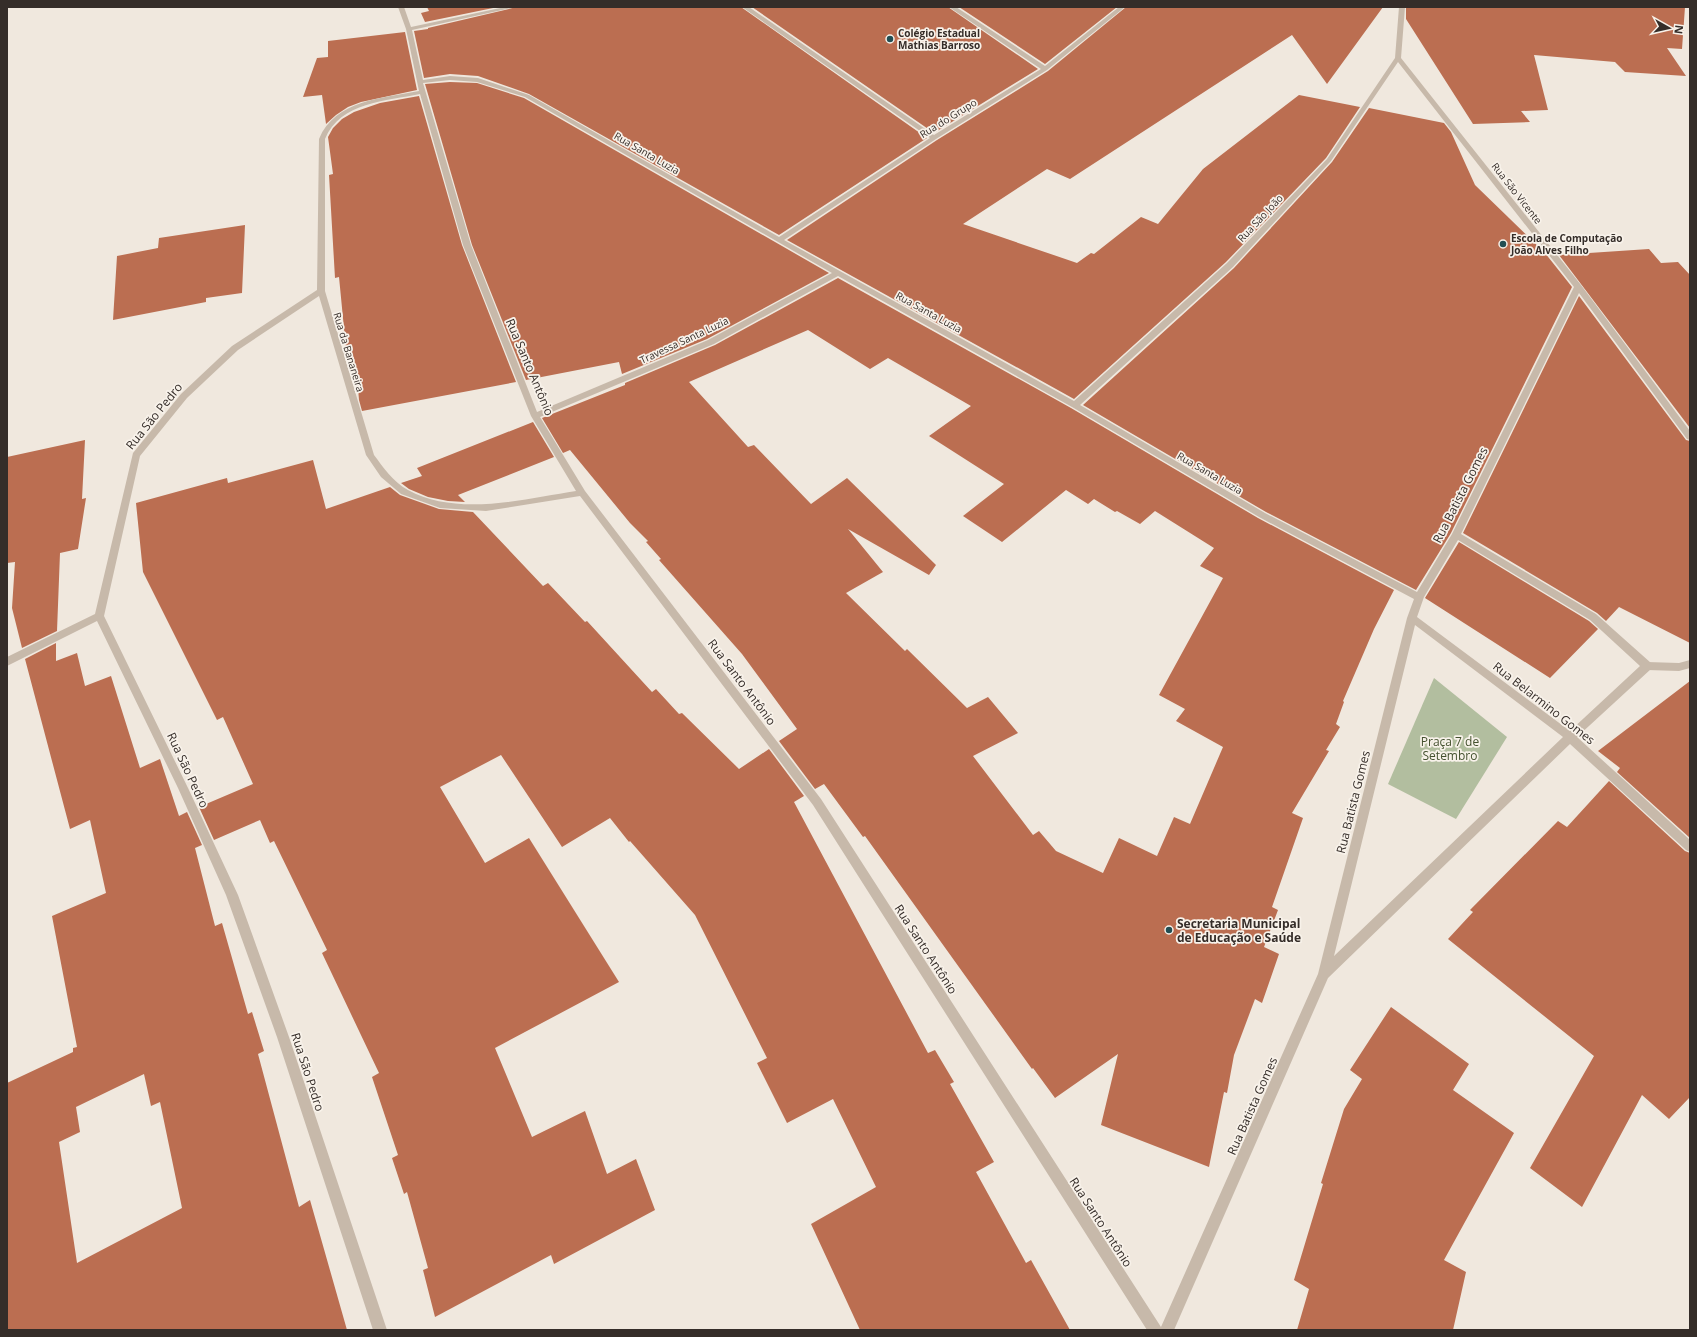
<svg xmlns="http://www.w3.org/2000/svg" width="1697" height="1337" font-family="'Open Sans',sans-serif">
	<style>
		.green { fill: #b2be9f }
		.building { fill: #bb6e51; fill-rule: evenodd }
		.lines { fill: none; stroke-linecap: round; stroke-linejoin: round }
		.service { fill: #c7b9aa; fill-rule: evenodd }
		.minor { fill: #c7b9aa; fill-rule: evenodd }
		.poi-dot { fill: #224e53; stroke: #f8f2ea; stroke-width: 1.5 }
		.labels { text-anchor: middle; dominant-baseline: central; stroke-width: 3.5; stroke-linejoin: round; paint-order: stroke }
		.far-poi-label { font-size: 10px; font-weight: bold; fill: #352d29; stroke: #f8f2ea; text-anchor: start }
		.far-street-label { font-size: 10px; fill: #352d29; stroke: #f8f2ea }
		.street-label { font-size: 12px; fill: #352d29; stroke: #f8f2ea }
		.park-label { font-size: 12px; fill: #44512f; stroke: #f8f2ea }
		.poi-label { font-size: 12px; font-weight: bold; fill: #352d29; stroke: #f8f2ea; text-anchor: start }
	</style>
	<rect width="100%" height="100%" fill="#f0e8de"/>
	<path class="green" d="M1434 678 1507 737 1456 819 1388 784Z"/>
	<path class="building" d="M427 7H498L425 22 421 13 429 11Z
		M517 7H741L927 138 779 235 529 94 478 76 450 74 424 78 414 31 428 29V28Z
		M752 7H948L1038 69 934 133Z
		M959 7H1117L1045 64Z
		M1126 7H1383L1327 84 1292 35 1070 179 1047 169 963 224 1077 263 1091 253 1094 254 1141 217 1158 224 1203 169 1299 95 1360 107 1326 158 1226 262 1074 399 787 240 937 140 1048 71Z
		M1406 7H1685L1682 49 1667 48 1686 76 1625 72 1615 62 1534 55 1548 110 1521 111 1530 122 1473 124 1406 19Z
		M405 32 417 90 361 102 348 107 336 115 326 124 322 95 303 97 317 58 328 57V41Z
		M450 82 477 83 524 98 829 273 707 339 622 374 619 362 526 380 472 245 425 84Z
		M419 96 462 245 516 382 362 411 359 400 357 377 353 378 351 362H349L348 348 346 349 339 277 335 278 329 175 333 174 328 137 333 128 342 119 354 112 380 103Z
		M1369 108 1444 123 1451 132 1475 185 1545 253 1572 287 1451 533 1416 590 1266 512 1083 405 1234 268 1332 162Z
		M245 225 242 293 206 298V302L113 320 117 256 158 248 159 238Z
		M1649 249 1661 263 1678 262 1690 275V428L1559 255Z
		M838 278 1071 408 1258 518 1394 590 1374 629 1343 701 1344 702 1336 724 1340 727 1326 750 1329 751 1292 813 1303 818 1272 907 1278 910 1264 947 1279 954 1262 1003 1255 999 1234 1055 1227 1093 1224 1092 1209 1167 1101 1125 1118 1054 1055 1098 1033 1068 1032 1069 865 836 863 837 824 784 815 789 779 741 797 729 742 654 659 560 661 559 646 542 648 541 630 523 570 450 563 453 542 418 625 385V383L715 345ZM808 330 870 369 888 358 971 406 929 436 1004 484 963 516 1002 542 1066 490 1088 504 1094 499 1115 512 1117 511 1140 524 1155 511 1214 548 1200 566 1223 578 1159 695 1185 709 1176 721 1223 747 1190 824 1174 817 1157 856 1119 838 1103 873 1056 851 1039 831 1033 835 973 756 1018 733 988 697 967 708 907 649 905 651 846 593 883 572 848 529 929 575 936 565 847 478 811 504 754 445 748 447 689 382Z
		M1579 296 1686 440 1690 441V643L1619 607 1606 621 1597 613 1463 533Z
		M533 422 554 457 458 495 465 502 448 501 428 497 409 489 401 483 422 476 417 468Z
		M85 440 82 499 86 498 78 549 60 553 57 631 22 648 12 608 15 562 7 563V457Z
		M313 460 326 509 390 487 400 495 439 509 473 512 543 586 548 583 585 622 587 621 652 692 656 689 679 714 682 713 739 769 769 749 804 796 794 802 928 1053 935 1050 954 1082 950 1084 994 1162 976 1172 1026 1263 1031 1260 1070 1330H860L811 1224 876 1187 833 1099 787 1123 757 1063 767 1058 695 915 630 841 629 842 610 818 562 847 501 755 440 787 485 863 529 838 619 982 495 1048 532 1137 585 1111 607 1174 636 1159 655 1210 554 1264 551 1255 435 1317 423 1270 428 1268 407 1192 404 1194 392 1158 398 1155 372 1077 379 1073 322 953 327 950 274 841 270 843 260 820 214 840 199 807 253 784 223 717 217 720 143 572 136 503 227 478 228 483Z
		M1459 542 1589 621 1598 629 1550 678 1425 598Z
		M56 643V661L77 653 85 686 111 676 140 768 160 759 179 816 187 812 202 845 195 848 215 926 222 923 248 1014 252 1012 264 1051 258 1054 299 1207 310 1200 347 1330H7V1083L73 1052V1048L77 1047 52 916 106 893 90 820 70 829 25 659ZM144 1074 151 1106 160 1102 182 1208 77 1263 59 1142 80 1132 76 1107Z
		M1690 681V838L1617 772 1620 768 1598 751Z
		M1609 781 1685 851 1690 853V1097L1669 1119 1642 1095 1582 1207 1530 1168 1594 1056 1448 939 1473 912 1470 910 1558 821 1567 827Z
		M1391 1007 1469 1064 1453 1090 1514 1133 1444 1260 1466 1272 1453 1330H1297L1309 1289 1294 1280 1323 1184 1321 1183 1344 1109 1362 1079 1350 1070Z"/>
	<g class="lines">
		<path class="service" d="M1690 660V668L1679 671 1647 670 1643 669 1642 666 1643 663 1647 662 1679 663Z"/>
		<path class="minor" d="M398 7H404L411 27 505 7H516L412 30 423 80 450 76 478 78 529 95 779 237 930 138 742 7H749L934 135 1041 69 949 7H956L1045 66 1119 7H1125L1047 70 936 139 784 240 1074 401 1227 263 1327 159 1395 58 1399 7H1405L1401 58 1581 285 1690 431V440L1687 439 1579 293 1461 534 1596 614 1651 663 1652 666 1651 669 1577 737 1690 840V852L1686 850 1570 744 1328 978 1174 1330H1147L813 805 580 496 486 511 440 508 401 494 381 477 366 455 319 296 238 350 187 398 140 456 104 616 188 788 238 895 289 1037 387 1330H373L277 1037 226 895 178 788 97 621 7 666V657L95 614 133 453 181 394 232 346 317 290 319 139C335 100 383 98 419 91L406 29ZM1398 62 1574 287 1452 534 1417 592 1265 513 1080 405 1233 267 1331 161ZM450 80 477 82 525 97 832 273 708 340 537 412 471 245 423 83ZM420 94 463 245 531 416 576 491C524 499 457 517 408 490 393 482 383 467 374 455L325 291V139C340 102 387 101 420 94ZM838 276 1072 407 1259 517 1414 599 1407 618 1318 974 1161 1327 821 799 585 491 540 417 714 344ZM1458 540 1590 620 1640 666 1570 731 1417 617 1424 597ZM1415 625 1563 737 1334 956Z"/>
	</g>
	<g class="poi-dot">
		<circle cx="890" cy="39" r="4"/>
		<circle cx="1503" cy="244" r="4"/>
		<circle cx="1169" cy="930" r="4"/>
	</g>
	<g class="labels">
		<g class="far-poi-label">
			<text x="898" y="33">Colégio Estadual<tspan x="898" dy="12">Mathias Barroso</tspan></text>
			<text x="1511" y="238">Escola de Computação<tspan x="1511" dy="12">João Alves Filho</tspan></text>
		</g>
		<g class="far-street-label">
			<text transform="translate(948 118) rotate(-32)">Rua do Grupo</text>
			<text transform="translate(647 153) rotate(30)">Rua Santa Luzia</text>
			<text transform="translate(1517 193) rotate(52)">Rua São Vicente</text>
			<text transform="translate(1260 218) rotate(-47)">Rua São João</text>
			<text transform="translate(929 312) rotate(29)">Rua Santa Luzia</text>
			<text transform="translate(684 340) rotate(-25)">Travessa Santa Luzia</text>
			<text transform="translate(349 352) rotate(73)">Rua da Bananeira</text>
			<text transform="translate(1210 473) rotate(30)">Rua Santa Luzia</text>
		</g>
		<g class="street-label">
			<text transform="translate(530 367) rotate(67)">Rua Santo Antônio</text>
			<text transform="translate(154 416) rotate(-51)">Rua São Pedro</text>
			<text transform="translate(1460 495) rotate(-63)">Rua Batista Gomes</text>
			<text transform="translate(742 682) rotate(53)">Rua Santo Antônio</text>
			<text transform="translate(1544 703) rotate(38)">Rua Belarmino Gomes</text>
			<text transform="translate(188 770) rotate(65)">Rua São Pedro</text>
			<text transform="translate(1353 802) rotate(-76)">Rua Batista Gomes</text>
			<text transform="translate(926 949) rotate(57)">Rua Santo Antônio</text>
			<text transform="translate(308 1072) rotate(72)">Rua São Pedro</text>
			<text transform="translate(1252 1106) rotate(-66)">Rua Batista Gomes</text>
			<text transform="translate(1101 1222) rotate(57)">Rua Santo Antônio</text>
		</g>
		<g class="park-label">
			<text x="1450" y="741">Praça 7 de<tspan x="1450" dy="14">Setembro</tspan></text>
		</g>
		<g class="poi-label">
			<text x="1177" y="923">Secretaria Municipal<tspan x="1177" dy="14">de Educação e Saúde</tspan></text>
		</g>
	</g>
	<rect width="1697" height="1337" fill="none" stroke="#352d29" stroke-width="16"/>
	<g transform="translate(1669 28) rotate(98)" stroke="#f8f2ea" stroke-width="3" paint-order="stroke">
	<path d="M0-3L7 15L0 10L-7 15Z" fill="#352d29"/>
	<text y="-6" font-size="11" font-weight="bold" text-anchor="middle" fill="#352d29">N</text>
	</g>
</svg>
